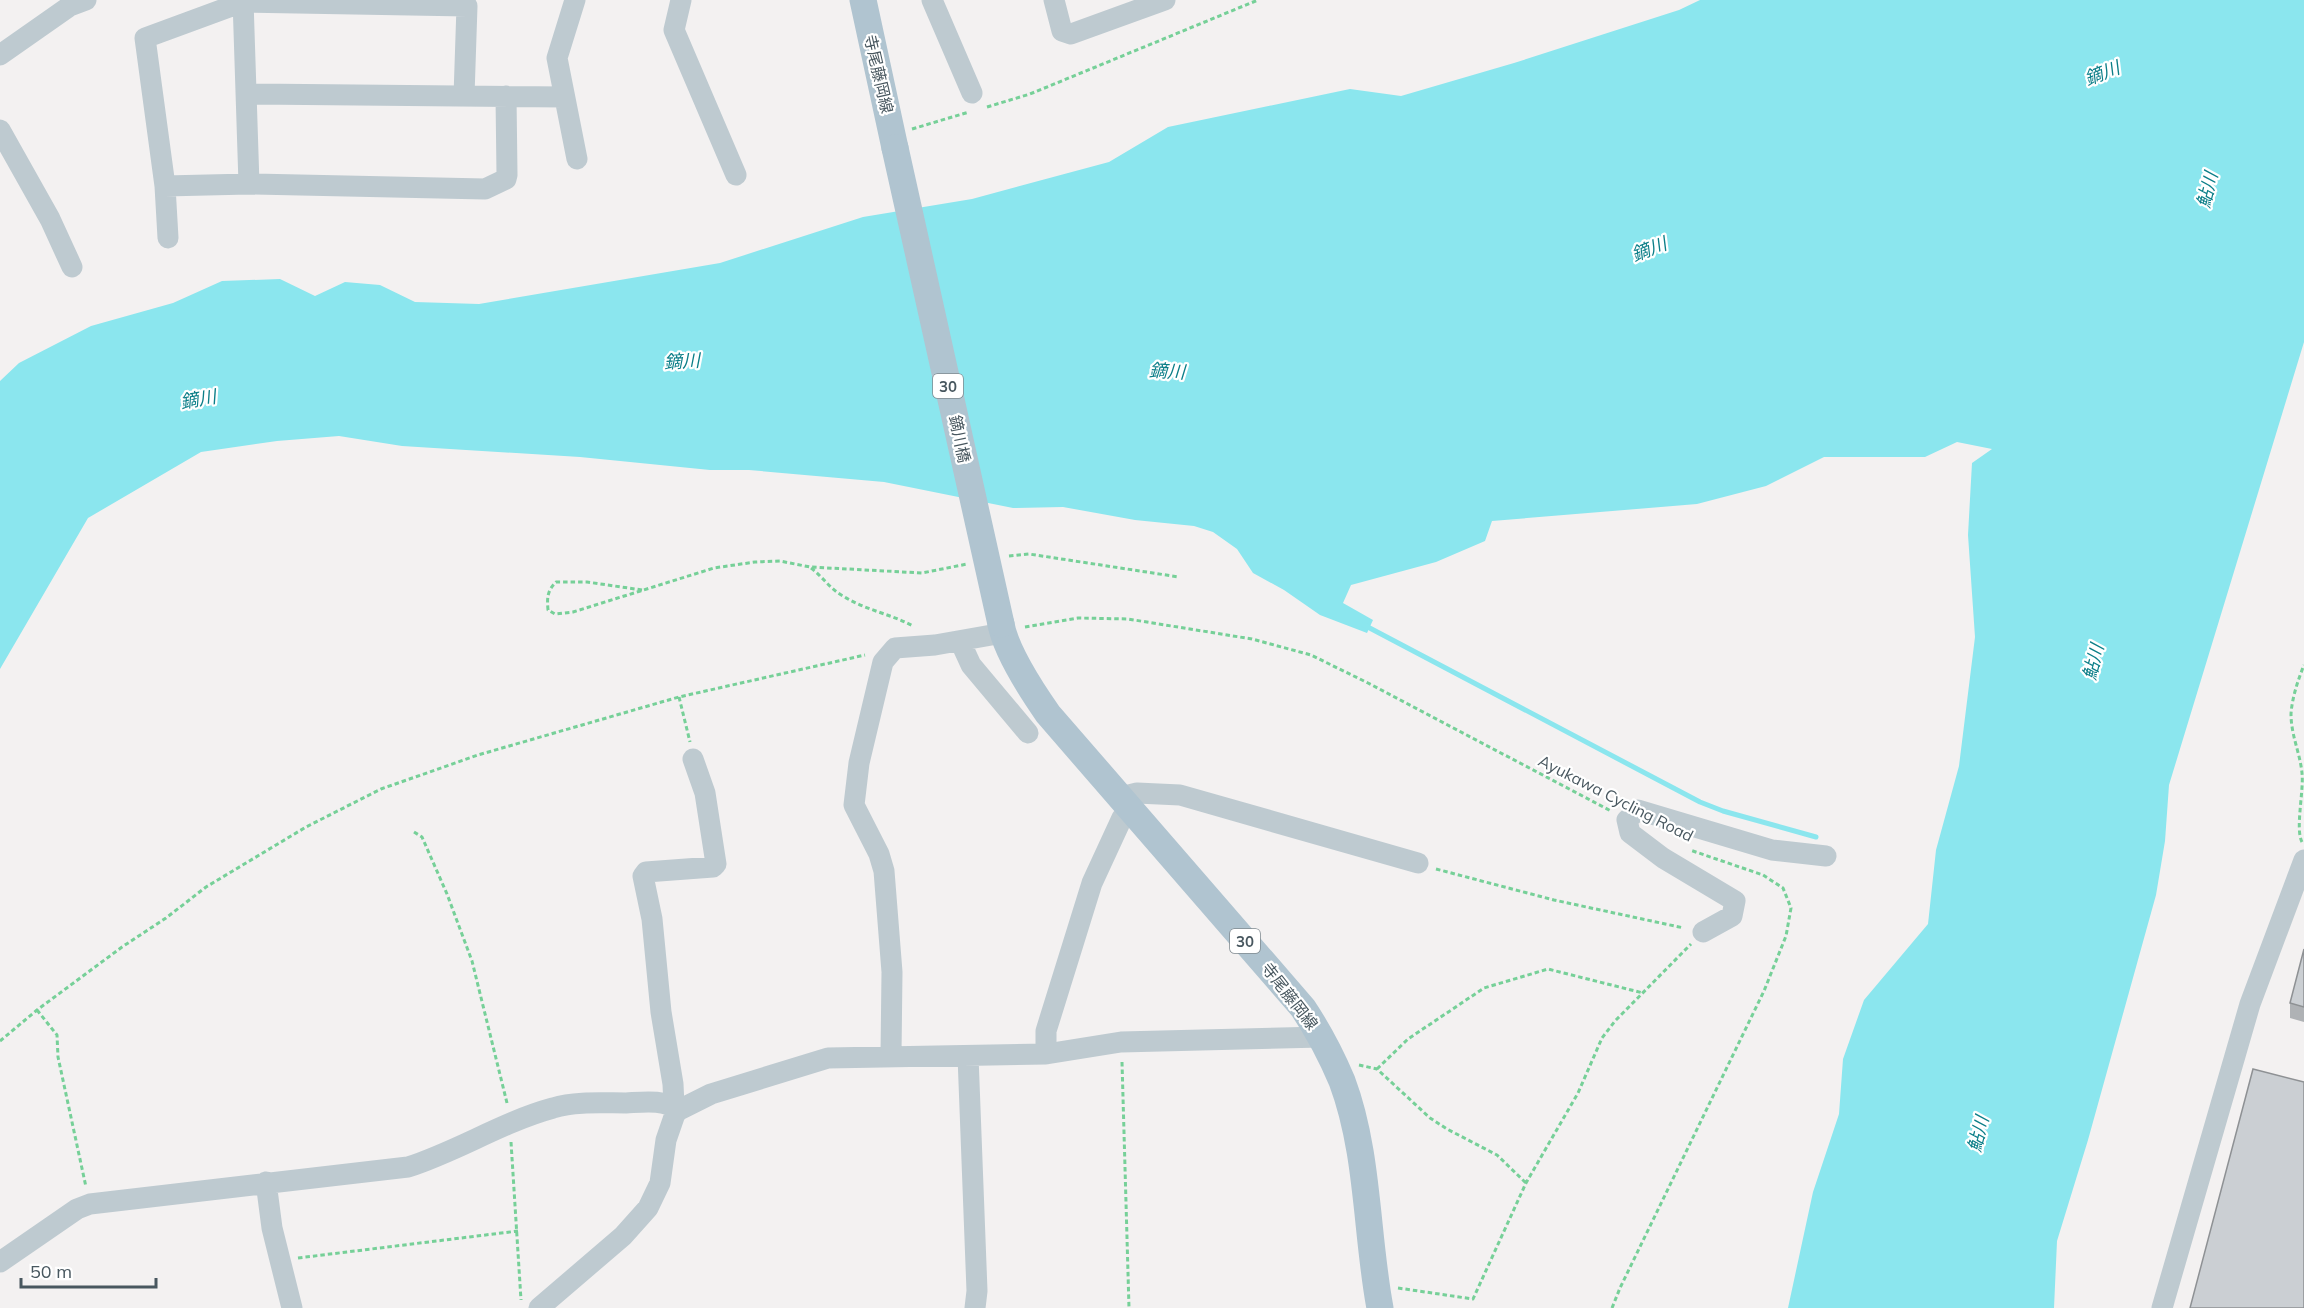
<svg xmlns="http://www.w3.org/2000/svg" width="2304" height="1308" font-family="Mulish,'Noto Sans JP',sans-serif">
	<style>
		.water { fill: #8be6ee }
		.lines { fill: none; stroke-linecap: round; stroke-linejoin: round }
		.stream { stroke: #8be6ee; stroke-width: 5 }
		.path { stroke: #76d098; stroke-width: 3; stroke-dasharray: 4.5 3; stroke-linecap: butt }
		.minor { stroke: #becad0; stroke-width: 21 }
		.major { stroke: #b0c4d0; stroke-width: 27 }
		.major-bridge { stroke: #b0c4d0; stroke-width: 27 }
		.wall { fill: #afb2b5 }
		.building { fill: #cbcfd3; stroke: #8e9194; stroke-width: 1.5 }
		.labels { text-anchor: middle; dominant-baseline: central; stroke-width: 4.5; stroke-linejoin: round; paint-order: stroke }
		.shield { fill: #fff; stroke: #7f898f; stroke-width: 1.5 }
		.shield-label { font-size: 15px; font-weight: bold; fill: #48575f }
		.street-label { font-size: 16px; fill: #48575f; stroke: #fff }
		.water-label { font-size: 18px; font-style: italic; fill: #0b7e88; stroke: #fff }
	</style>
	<rect width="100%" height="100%" fill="#f3f1f1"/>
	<path class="water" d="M1700 0H2304V342L2169 785 2165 841 2156 895 2088 1140 2057 1241 2054 1308H1788L1813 1192 1839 1114 1843 1059 1864 1000 1928 924 1936 850 1959 766 1975 637 1968 535 1972 463 1992 449 1957 442 1925 457H1824L1766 486 1697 504 1492 521 1485 541 1436 562 1351 585 1343 603 1373 620 1367 633 1320 615 1284 590 1253 573 1237 549 1213 532 1194 526 1135 520 1063 507 1013 508 884 482 749 470H710L580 457 402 446 339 436 277 441 201 452 88 518 0 669V381L19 363 91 326 173 303 222 281 280 279 315 296 345 282 380 285 415 302 479 304 720 263 863 217 972 199 1109 162 1168 127 1350 89 1401 96 1514 63 1679 10Z"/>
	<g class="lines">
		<path class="stream" d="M1364 625 1700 802 1723 811 1816 837"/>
		<path class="path" d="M987 107 1030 94 1258 0
			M912 129 969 112
			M1009 556 1029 554 1179 577
			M811 568C823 577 830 589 843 596 865 610 891 614 913 626
			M642 590 587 582H556C547 591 547 598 548 610L555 614 573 612 714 568 755 562 780 561 810 567 922 573 967 564
			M1025 627 1078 618 1128 619 1252 639 1311 655 1368 683 1611 811
			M679 697 690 742
			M414 832 422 837 447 894 472 961 507 1103
			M2302 842C2295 829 2304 791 2302 773 2300 753 2291 735 2291 714 2292 698 2298 680 2304 665
			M1436 869 1554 900 1684 928
			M37 1010 57 1035 58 1057 86 1187
			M0 1041 37 1010 122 947 166 918 206 887 306 827 381 789 478 755 679 697 865 655
			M1122 1062 1129 1308
			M1359 1065 1377 1069 1430 1118 1447 1129 1497 1155 1526 1183
			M1377 1069 1408 1039 1484 988 1548 969 1643 993
			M511 1142 521 1300
			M298 1258 518 1231
			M1398 1288 1473 1299 1526 1183 1578 1093 1602 1038 1615 1021 1691 944
			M1612 1308 1620 1288 1764 991 1786 936 1791 908 1783 888 1763 875 1690 850"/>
		<path class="minor" d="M243 0 249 184
			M575 0 557 58 577 159
			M681 0 674 30 736 175
			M932 0 972 93
			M1054 0 1062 31 1071 34 1165 0
			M0 55 70 6 86 0
			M246 94 564 97
			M0 130 50 219 72 267
			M165 186 249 184 485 189 506 179 507 175 506 96
			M168 238 165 186 145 38 243 2 467 6 464 96
			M960 641 971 665 1028 733
			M1121 797 1137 793 1180 795 1418 863
			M1703 932 1732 916 1735 901 1663 858 1630 833 1627 820 1638 810 1772 850 1826 856
			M1046 1054V1031L1092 883 1122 818 1131 810
			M891 1055 892 972 884 871 879 854 854 805 859 763 883 662 895 648 935 645 1003 633
			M968 1056 977 1291 975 1308
			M674 1106 673 1084 661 1012 652 919 643 876 646 872 713 867 716 864 705 793 693 759
			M266 1182 272 1228 292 1308
			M0 1262 77 1209 90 1204 408 1167C458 1151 502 1122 553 1108 576 1101 602 1103 626 1103 644 1102 663 1099 679 1110
			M539 1308 623 1236 648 1208 660 1183 666 1140 675 1114 679 1110 711 1094 828 1058 1046 1054 1121 1042 1322 1037
			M2162 1308 2250 1004 2304 860"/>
		<path class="major" d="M863 0 895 148
			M1001 624C1006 652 1032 691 1048 714L1303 1008C1319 1032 1331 1055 1342 1081 1369 1153 1366 1234 1380 1308"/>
		<path class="major-bridge" d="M895 148 1001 624"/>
	</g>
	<path class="wall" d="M2304 949V1022L2290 1018V1003Z"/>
	<path class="building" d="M2304 949V1007L2290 1003Z
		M2253 1069 2304 1082V1308H2190Z"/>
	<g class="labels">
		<g class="shield">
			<rect x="933" y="374" width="30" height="24" rx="4.5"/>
			<rect x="1230" y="929" width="30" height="24" rx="4.5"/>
		</g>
		<g class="shield-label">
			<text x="948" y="386">30</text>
			<text x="1245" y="941">30</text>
		</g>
		<g class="street-label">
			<text transform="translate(879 74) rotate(77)">寺尾藤岡線</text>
			<text transform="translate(960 439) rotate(78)">鏑川橋</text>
			<text transform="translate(1616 798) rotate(27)">Ayukawa Cycling Road</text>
			<text transform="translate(1290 996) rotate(52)">寺尾藤岡線</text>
		</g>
		<g class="water-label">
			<text transform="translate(2102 73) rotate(-21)">鏑川</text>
			<text transform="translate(2207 190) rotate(-76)">鮎川</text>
			<text transform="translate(1649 249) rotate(-21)">鏑川</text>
			<text transform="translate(682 361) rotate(-3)">鏑川</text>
			<text transform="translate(1167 371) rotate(3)">鏑川</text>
			<text transform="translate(198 399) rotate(-10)">鏑川</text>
			<text transform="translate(2093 662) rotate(-76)">鮎川</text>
			<text transform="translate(1978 1134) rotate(-76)">鮎川</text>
		</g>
	</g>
	<path d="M21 1278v9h135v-9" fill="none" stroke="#48575f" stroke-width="3"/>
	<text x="30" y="1278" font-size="18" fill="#48575f" stroke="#ffffff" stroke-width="4.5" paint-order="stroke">50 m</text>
</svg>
